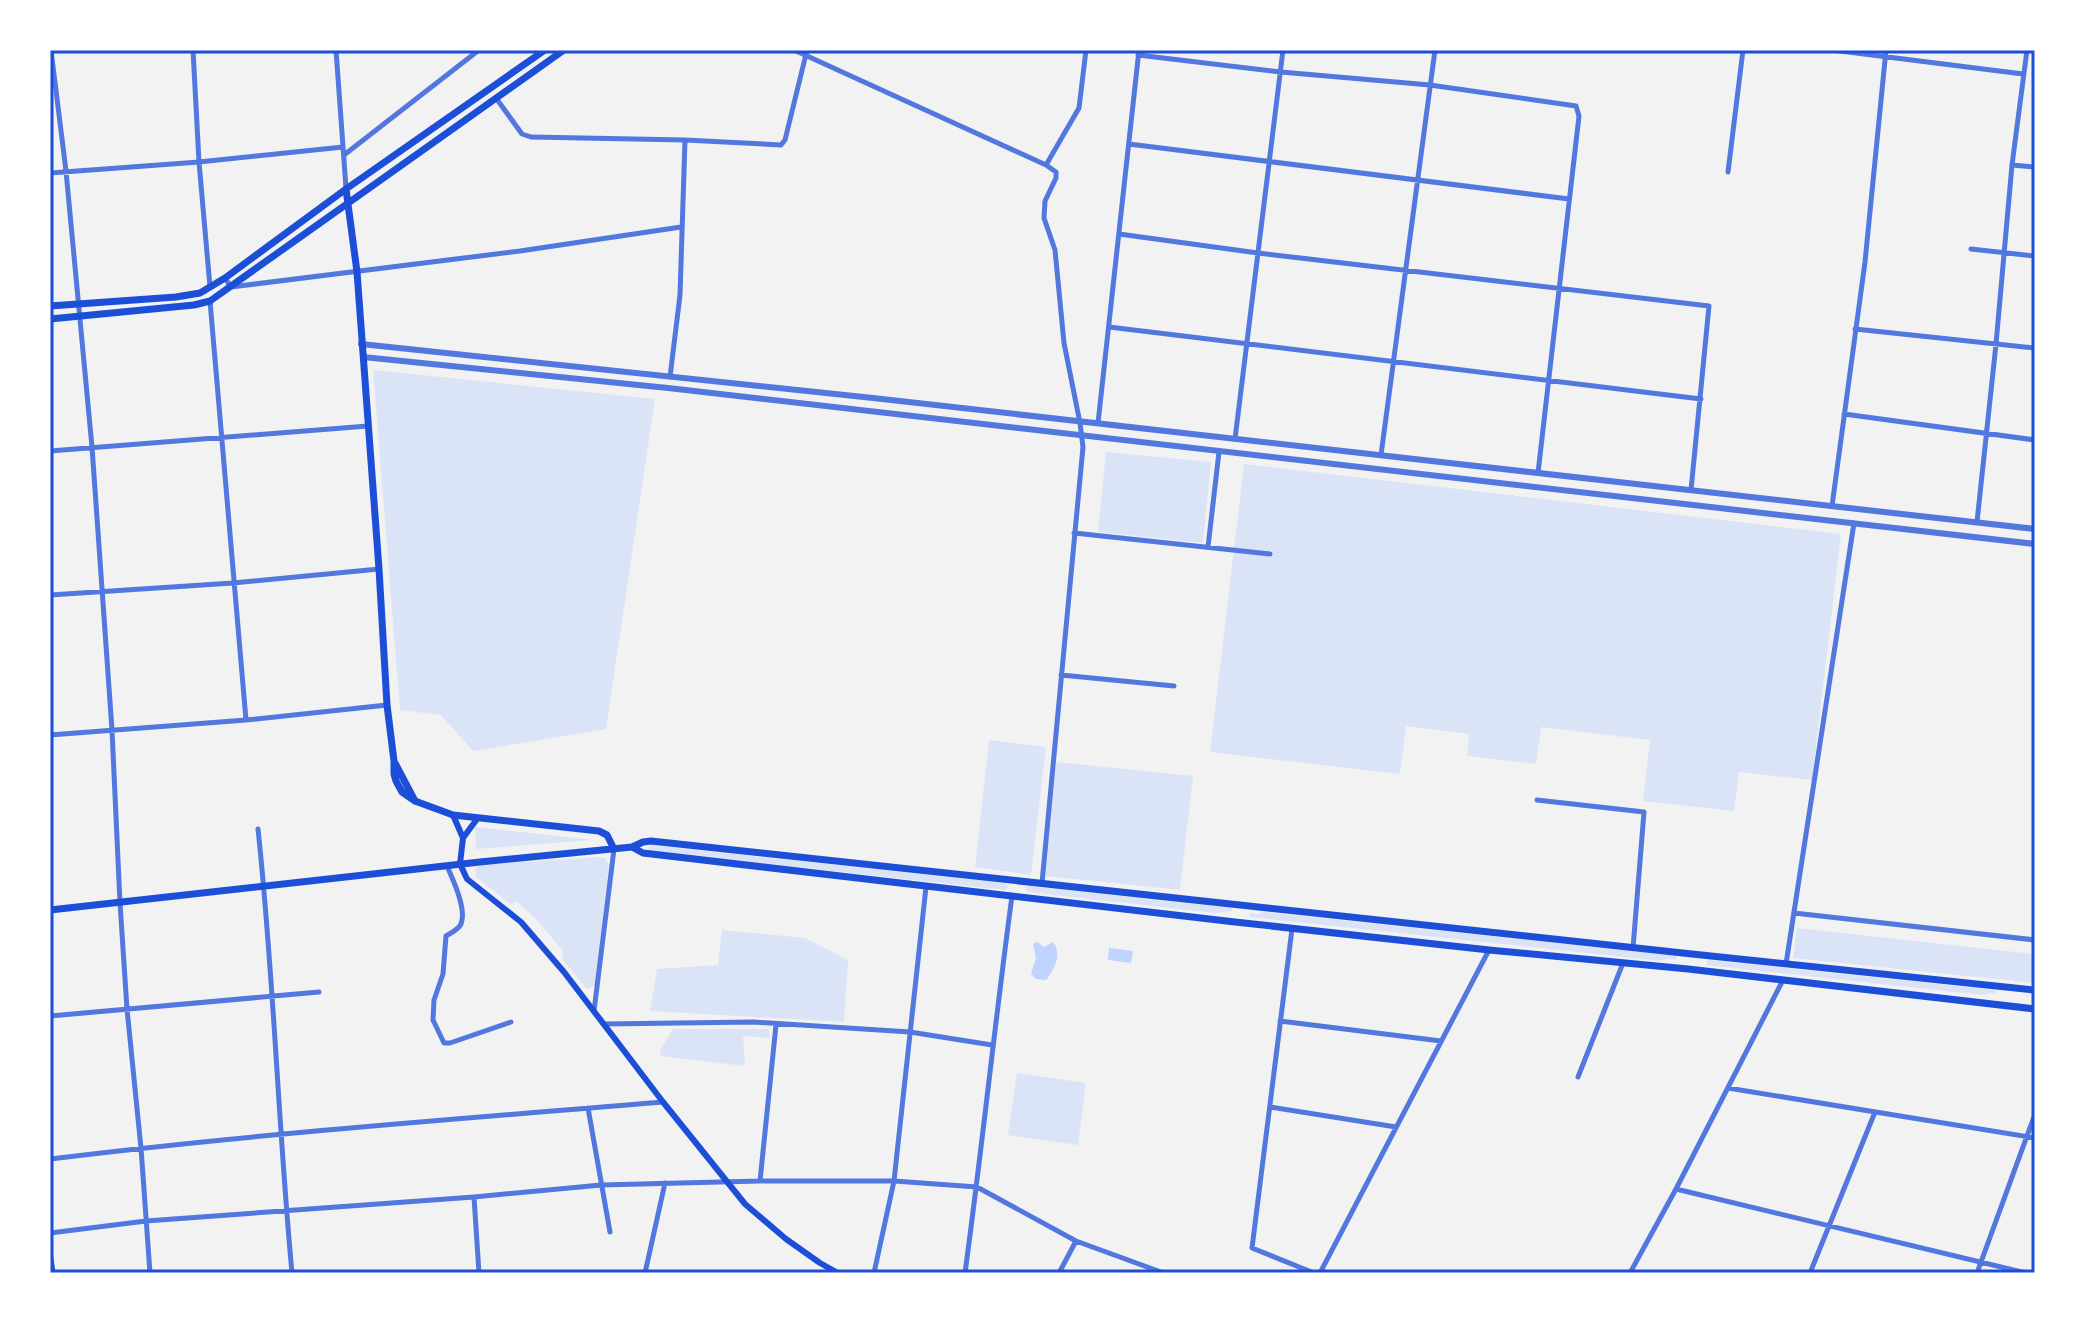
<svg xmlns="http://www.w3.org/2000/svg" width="2085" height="1323" font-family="'Sofia Sans Condensed',sans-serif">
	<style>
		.green { fill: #dbe4f7 }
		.water { fill: #bfd3fe }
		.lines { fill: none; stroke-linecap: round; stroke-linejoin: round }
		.minor { stroke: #5277de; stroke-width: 5 }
		.tertiary { stroke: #5277de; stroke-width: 6 }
		.secondary { stroke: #1d4ed8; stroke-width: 6 }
		.primary { stroke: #1d4ed8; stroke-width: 7 }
		.neatline { fill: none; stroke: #1d4ed8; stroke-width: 3 }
	</style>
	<rect width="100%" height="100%" fill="#f2f2f2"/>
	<path class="green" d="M373 370 655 399 606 729 473 751 441 715 400 710Z
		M1106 452 1211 462 1203 543 1098 532Z
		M1244 464 1841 534 1812 780 1739 772 1734 811 1643 801 1650 740 1541 727 1536 764 1467 756 1469 734 1406 726 1400 774 1210 752Z
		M989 740 1046 747 1031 875 975 867Z
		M1056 762 1193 776 1180 890 1044 876Z
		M475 827 594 840 476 849Z
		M651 845 1005 883 1008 887 1005 890 650 851 648 848Z
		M599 857 605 858 609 865 595 985 587 989 562 959 563 951 536 919 517 902 510 904 476 877 475 869 480 865Z
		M1028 886 1232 908V911L1215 913 1027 892 1026 889Z
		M1264 912 1669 955 1677 956 1676 960 1668 958 1661 961 1250 917 1249 913 1258 914Z
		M1797 928 2035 954V983L1793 958Z
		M722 930 805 938 848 960 844 1022 650 1011 657 969 718 965Z
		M1708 960 1995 990V993L1982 995 1706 965Z
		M673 1029H769L770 1038 743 1036 745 1066 660 1056 661 1048Z
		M1017 1073 1086 1083 1078 1145 1008 1135Z"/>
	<path class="water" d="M1037 942 1044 947 1053 942C1062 954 1055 969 1046 980L1036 979 1031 974 1036 958 1033 944Z
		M1109 948 1133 951 1131 963 1108 960Z"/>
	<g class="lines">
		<path class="minor" d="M51 50 66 171 92 447 112 730 120 903 127 1009 141 1148 150 1273
			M193 50 199 162 210 287
			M336 50 346 188
			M794 50 1046 165 1056 172V178L1045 201 1044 218 1055 250 1064 343 1080 423 1083 447 1042 883
			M1832 50 2023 74
			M1138 55 1281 72 1430 85 1576 106 1579 116 1538 473
			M496 98 522 134 531 137 685 140 781 145 785 140 807 50
			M1129 144 1569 199
			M344 155 479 50
			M1046 165 1079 108 1086 50
			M2012 165 2035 167
			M1728 172 1743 50
			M50 173 199 162 343 147
			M1119 234 1258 253 1709 306 1691 490
			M1971 249 2035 256
			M225 278 231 287 520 251 681 227
			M210 301 246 720
			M1109 327 1701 399
			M1855 329 2035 348
			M670 377 680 295 685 140
			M1844 414 2035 440
			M1098 423 1139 50
			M1235 439 1283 50
			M50 451 368 426
			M1381 455 1435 50
			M1832 506 1865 262 1886 50
			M1977 522 1996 344 2012 165 2027 50
			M1074 533 1270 554
			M1208 547 1219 452
			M50 595 233 583 379 569
			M1061 675 1174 686
			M50 735 246 720 387 705
			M1537 800 1644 812 1633 948
			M258 829C274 977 278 1125 292 1273
			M447 866C453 880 467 909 461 924 459 929 451 933 446 936L443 974 434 1000 433 1020 444 1043H450L511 1022
			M1794 913 2035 940
			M1292 929 1252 1248 1314 1273
			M1786 964 1854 523
			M594 1011 614 849
			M50 1016 319 992
			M1280 1021 1441 1041
			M603 1024 754 1022 910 1032 992 1045
			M1578 1077 1623 963
			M1728 1088 2035 1138
			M1270 1107 1396 1127
			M588 1108 610 1232
			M50 1159C253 1134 458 1119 663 1102
			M760 1181 776 1025
			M1676 1189 2026 1273
			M474 1197 479 1273
			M50 1233 146 1221 474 1197 601 1185 760 1181H894L977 1187 1076 1241 1161 1272
			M645 1273 665 1183
			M874 1273 894 1181 926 887
			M965 1273C982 1148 995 1022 1012 896
			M1059 1273 1076 1241
			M1320 1273 1489 950
			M1630 1273 1676 1189 1783 980
			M1810 1273 1875 1112
			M1977 1273 2035 1114"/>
		<path class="tertiary" d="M361 344 873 398 2035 529
			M363 357 668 388 2035 544"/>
		<path class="secondary" d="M453 815 463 838 460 864 467 879 521 922 564 972 663 1102 745 1204 786 1239 820 1263 838 1273
			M463 838 477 819"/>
		<path class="primary" d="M346 189 357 272 379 569 387 705 394 761V774L396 781 402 792 415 801 453 815 599 831 607 835 614 849
			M50 306 176 297 200 293 225 278 346 189 545 50
			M50 319 194 305 210 301 564 50
			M395 763 415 801
			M632 847 643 853 1235 922 1489 950 1688 969 2035 1009
			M50 910 480 862 632 847 643 842 651 841 1692 954 2035 990
			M50 1258 52 1273"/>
	</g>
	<rect width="2085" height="1323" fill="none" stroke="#ffffff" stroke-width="104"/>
	<rect x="52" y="52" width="1981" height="1219" class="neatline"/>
</svg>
